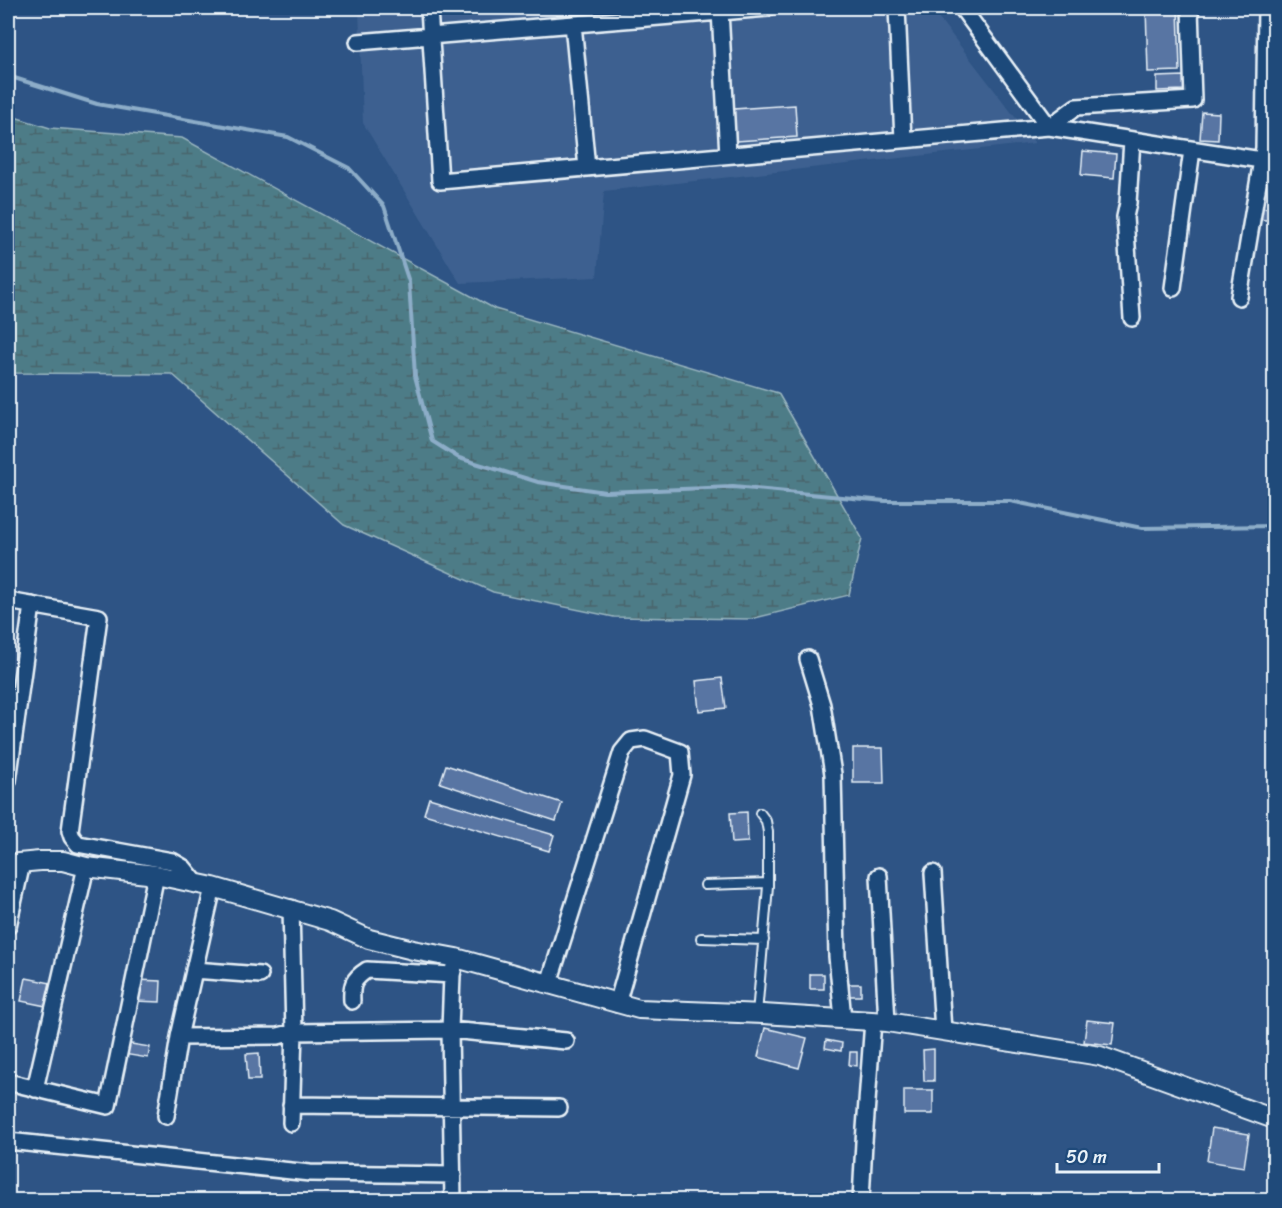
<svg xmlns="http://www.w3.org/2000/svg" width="1282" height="1208" font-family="Sriracha,sans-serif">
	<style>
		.built { fill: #3e6190 }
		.wetland { fill: url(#wetland-marsh); stroke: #9ab6c0; stroke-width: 1.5 }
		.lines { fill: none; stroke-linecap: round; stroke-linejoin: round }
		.stream { stroke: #8dadc8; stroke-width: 4 }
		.building { fill: #5975a3; stroke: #e8f1f8; stroke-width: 1.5 }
		.service-casing { stroke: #e8f1f8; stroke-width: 12 }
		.minor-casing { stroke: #e8f1f8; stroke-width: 20 }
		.tertiary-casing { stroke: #e8f1f8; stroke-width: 22 }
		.service { stroke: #1f4a7a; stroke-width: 8 }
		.minor { stroke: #1f4a7a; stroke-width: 15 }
		.tertiary { stroke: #1f4a7a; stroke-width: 18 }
	</style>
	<defs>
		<pattern id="wetland-marsh" width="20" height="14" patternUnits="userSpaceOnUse" patternTransform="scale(1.5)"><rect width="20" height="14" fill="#4d7c87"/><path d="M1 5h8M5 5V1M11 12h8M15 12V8" fill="none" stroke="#4a656c"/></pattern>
	</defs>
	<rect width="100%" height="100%" fill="#2e5485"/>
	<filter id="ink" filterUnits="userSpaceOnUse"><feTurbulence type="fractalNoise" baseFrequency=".0167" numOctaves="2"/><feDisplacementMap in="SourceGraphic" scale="12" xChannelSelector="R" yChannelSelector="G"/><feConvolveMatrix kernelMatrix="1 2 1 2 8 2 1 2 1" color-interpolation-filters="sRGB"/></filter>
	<g filter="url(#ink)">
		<path class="built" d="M359 8H931L1035 143 604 191 597 277 460 283 363 123Z"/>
		<path class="wetland" d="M8 115 50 128 182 138 495 309 778 393 862 538 849 595 751 619 614 617 493 592 344 525 172 374 8 373Z"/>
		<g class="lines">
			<path class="stream" d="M8 76 97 104 288 137 349 168 384 206 409 282 415 376 432 441 459 458 538 482 605 492 733 487 885 501H1010L1142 528 1274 526"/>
		</g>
		<path class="building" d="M1146 8H1178L1180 71 1148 72Z
			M1184 76V90L1157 91V77Z
			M795 105 797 137 736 141 734 109Z
			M1202 112 1219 113 1218 140 1200 139Z
			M1083 151 1116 154 1114 178 1081 175Z
			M1259 207 1274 209V221L1258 219Z
			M722 678 726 708 699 711 696 681Z
			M853 748H883L884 783H853Z
			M446 765 562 803 556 821 440 783Z
			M429 798 554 835 549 851 424 814Z
			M747 812 748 842 732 843 730 813Z
			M810 974H824V989H810Z
			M26 978 51 983 46 1006 21 1001Z
			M136 980 161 981 160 1002 135 1001Z
			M849 984H861V996H849Z
			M1087 1020 1115 1023 1112 1045 1084 1042Z
			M765 1028 807 1038 799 1068 758 1057Z
			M826 1040 842 1043 841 1051 825 1048Z
			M125 1043 150 1047 148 1058 123 1054Z
			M934 1049V1081H924L923 1050Z
			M850 1052H857V1066L849 1065Z
			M259 1053 260 1080H248L246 1054Z
			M904 1090H933V1114H904Z
			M1212 1128 1249 1134 1244 1167 1207 1161Z"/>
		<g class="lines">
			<defs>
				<path id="service" d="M705 885 768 883
					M701 938 764 940
					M757 1014 768 886V832L766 821 760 813"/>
				<path id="minor" d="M429 8 440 181 1049 127 1274 162
					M897 8 903 140
					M962 8 1049 127 1076 107 1193 100 1190 8
					M720 11 728 155
					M573 24 587 168
					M358 42 768 8
					M1132 140 1128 203 1125 217 1132 318
					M1173 288 1192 150
					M1239 297 1264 148 1266 8
					M8 601 99 617 70 831 72 837 78 844 172 861 184 868 197 884
					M808 659 822 705 833 774 837 956 843 1019
					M8 781 32 605
					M933 873 943 1031
					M879 876 887 1022
					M8 926 22 863
					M194 970 260 975
					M549 983 622 752 631 741 645 739 680 752 682 775 617 1004
					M352 1001C351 985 353 979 367 970L452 975
					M179 1037 278 1036 294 1032 450 1030 566 1041
					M8 1082 108 1106 156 875
					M35 1089 86 867
					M291 1105 559 1108
					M166 1116 179 1037 213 887
					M291 1123 294 1032 291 908
					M8 1141 310 1173 453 1175
					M453 1200 450 1030 452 975 456 958
					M861 1200 864 1142 873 1021"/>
				<path id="tertiary" d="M8 864 40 861H63L86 867 156 875 213 887 330 921 369 939 413 950 456 958 639 1009 763 1014 887 1022 1100 1056 1274 1119"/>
			</defs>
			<use href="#service" class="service-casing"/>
			<use href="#minor" class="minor-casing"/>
			<use href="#tertiary" class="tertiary-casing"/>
			<use href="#service" class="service"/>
			<use href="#minor" class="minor"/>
			<use href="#tertiary" class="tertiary"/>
		</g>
	</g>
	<rect width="1282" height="1208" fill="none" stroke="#1f4a7a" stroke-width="30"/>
	<rect x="15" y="15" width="1252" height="1178" fill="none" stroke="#e8f1f8" stroke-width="2" filter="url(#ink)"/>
	<path d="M1057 1163v9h102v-9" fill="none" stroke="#e8f1f8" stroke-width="3"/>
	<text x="1066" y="1163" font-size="18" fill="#e8f1f8" stroke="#1f4a7a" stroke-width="4.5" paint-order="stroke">50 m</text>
</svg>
